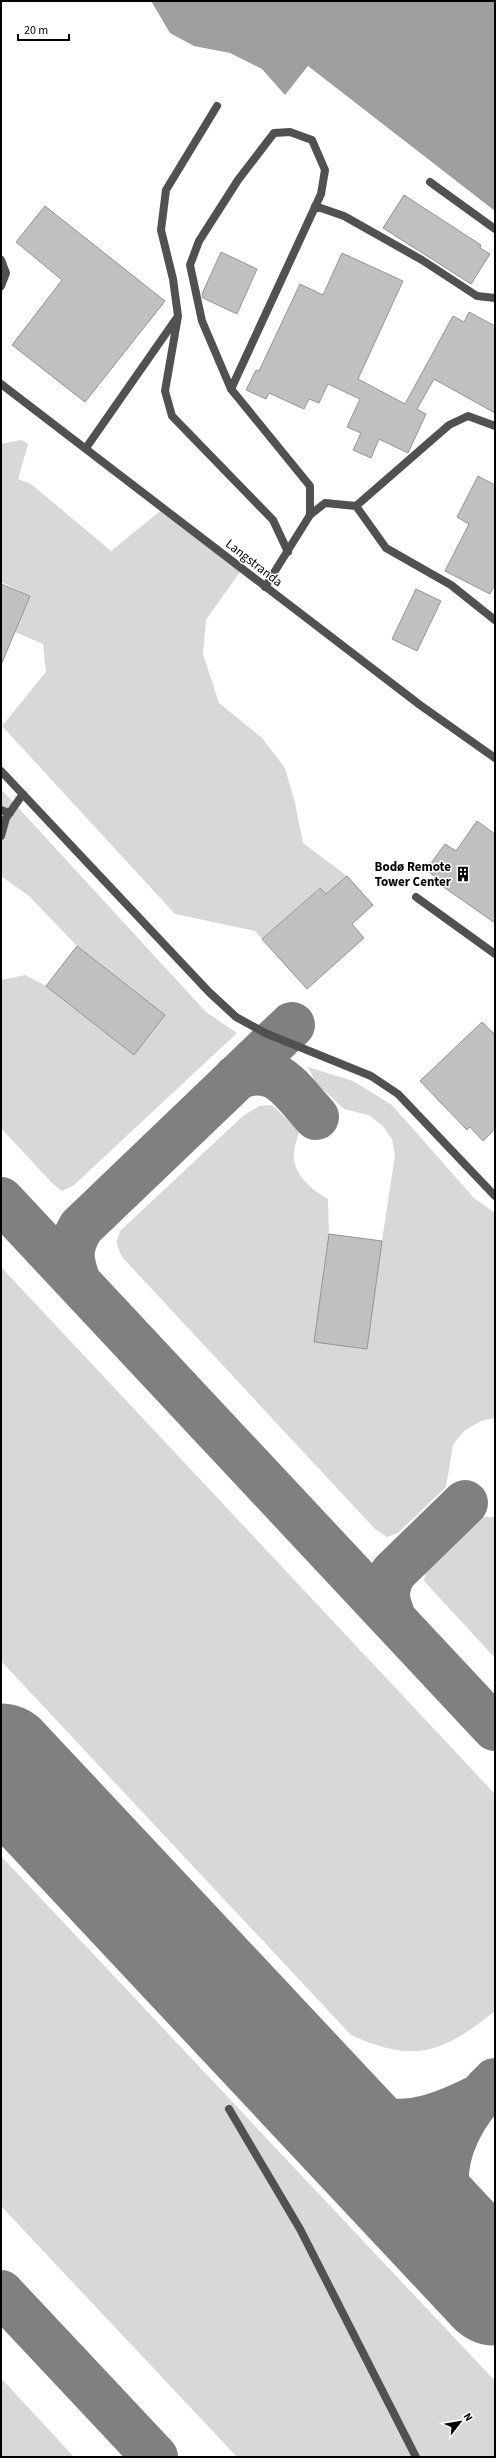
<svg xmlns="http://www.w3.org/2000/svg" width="496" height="2458" font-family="'Source Sans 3',sans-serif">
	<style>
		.green { fill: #d8d8d8 }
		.water { fill: #9f9f9f }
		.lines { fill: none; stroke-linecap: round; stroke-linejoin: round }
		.taxiway { stroke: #808080; stroke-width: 46 }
		.runway { stroke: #808080; stroke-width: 115 }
		.building { fill: #c0c0c0; stroke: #959595 }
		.service { stroke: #515151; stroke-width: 8 }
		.tertiary { stroke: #515151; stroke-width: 8 }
		.labels { text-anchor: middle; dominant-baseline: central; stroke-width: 3; stroke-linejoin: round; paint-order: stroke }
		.street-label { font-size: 13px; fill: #000; stroke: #fff }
		.poi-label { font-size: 13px; font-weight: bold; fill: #000; stroke: #fff; text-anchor: end }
	</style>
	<rect width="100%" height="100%" fill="#fff"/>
	<path class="green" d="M21 440 28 444 18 479 31 484 111 551 164 508 242 569 206 620 203 654 219 703 262 738 285 768 295 803 303 843 347 876 326 894 319 888 262 939 255 931 175 914 2 726 46 672 43 644 15 632 30 596 1 582V444Z
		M1 789 206 1012 237 1033 73 1186 62 1191 52 1183 1 1128V980L25 975 46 986 77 946 29 896 1 876Z
		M308 1067 353 1081 392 1105 474 1198 495 1213V1418L481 1421 464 1431 453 1445 446 1487 398 1533 387 1537 375 1529 123 1258C116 1246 115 1241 121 1230L243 1116 259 1106 272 1105 299 1131C298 1138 294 1146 294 1153 292 1174 312 1190 328 1199L329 1234 382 1241 395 1155 392 1139 382 1125 368 1115 344 1109 316 1083Z
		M1 1267 495 1794V2011C443 2053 415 2064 351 2035L1 1661Z
		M479 1517H495V1658L424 1581 426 1569Z
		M1 1856 495 2381V2457H237L1 2206Z
		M1 2378 74 2457H1Z"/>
	<path class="water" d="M151 1H495V211L308 66 285 95 262 69 230 53 194 46 170 33Z"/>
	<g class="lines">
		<path class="taxiway" d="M236 1078C275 1059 292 1091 316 1117
			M1 1200 495 1728
			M78 1282C70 1259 68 1249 81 1227L292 1025
			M394 1620C386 1600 384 1593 393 1573L465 1503
			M313 2094C380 2129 410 2132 479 2097
			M473 2264C463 2244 453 2223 448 2201 438 2155 463 2112 495 2081
			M1 2293 155 2457"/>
		<path class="runway" d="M1 1761 495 2288"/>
	</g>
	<path class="building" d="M404 195 481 245 480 248 490 254 471 284 383 228Z
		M45 206 165 301 85 402 12 345 62 280 16 242Z
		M221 252 257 269 237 314 203 298 202 294Z
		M342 253 403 281 358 379 405 404 453 316 464 322 469 312 495 326V413L434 379 417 409 426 414 408 453 379 439 371 458 353 450 361 433 347 427 360 399 328 384 319 403 309 399 304 409 269 393 266 399 246 390 256 370 259 371 300 284 323 295Z
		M478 476 495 485V584L490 594 445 571 469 524 457 517Z
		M1 584 30 596 1 665Z
		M416 589 441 601 417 651 392 639Z
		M477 821 495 834V923L435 881 437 878 426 870 445 844 456 851Z
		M347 876 373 905 352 924 364 938 307 989 262 939 320 888 326 894Z
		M77 946 165 1015 134 1055 46 986Z
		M482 1022 495 1035V1129L483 1141 470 1127 467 1130 420 1081Z
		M329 1234 382 1241 367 1349 314 1342Z"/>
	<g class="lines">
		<path class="service" d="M217 106 166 190 161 230 173 279 178 316 165 391 172 416 273 520 288 552
			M430 182 495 229
			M315 206 344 216 422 260 477 296 495 298
			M1 260 6 273 1 286
			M231 389 321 194 325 170 312 140 290 132 274 133 238 180 199 241 190 265 202 321 231 389 310 486V515
			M86 448 176 319
			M356 506 449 425 468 416 495 426
			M265 587 310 515 325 503 356 506 386 548 451 585 495 620
			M1 771 209 992 236 1017 265 1033 371 1076 398 1094 495 1196
			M1 810 10 813
			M1 836 6 818 23 794
			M416 897 495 954
			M229 2109 300 2229 416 2457"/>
		<path class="tertiary" d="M1 384 420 705 495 758"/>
	</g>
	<defs>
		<symbol id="building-bare" viewBox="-9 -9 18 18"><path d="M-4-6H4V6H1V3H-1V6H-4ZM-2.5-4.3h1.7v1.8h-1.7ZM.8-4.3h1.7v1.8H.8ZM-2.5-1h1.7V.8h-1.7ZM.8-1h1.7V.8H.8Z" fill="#000" stroke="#fff" stroke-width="2.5" paint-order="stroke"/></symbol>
	</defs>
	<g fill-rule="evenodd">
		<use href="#building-bare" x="452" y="863" width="22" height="22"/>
	</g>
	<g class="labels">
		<g class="street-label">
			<text transform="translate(254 563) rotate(38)">Langstranda</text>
		</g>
		<g class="poi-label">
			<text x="451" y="867">Bodø Remote<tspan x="451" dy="15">Tower Center</tspan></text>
		</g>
	</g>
	<rect width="496" height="2458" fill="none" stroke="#000000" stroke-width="4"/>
	<g transform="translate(460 2422) rotate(59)" stroke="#ffffff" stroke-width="3" paint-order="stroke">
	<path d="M0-3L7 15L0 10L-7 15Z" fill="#000000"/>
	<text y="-6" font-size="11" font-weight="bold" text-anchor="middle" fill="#000000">N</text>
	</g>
	<path d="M18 34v6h51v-6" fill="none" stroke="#000000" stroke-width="2"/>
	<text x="24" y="34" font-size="12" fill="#000000" stroke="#ffffff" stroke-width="3" paint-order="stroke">20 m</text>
</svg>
